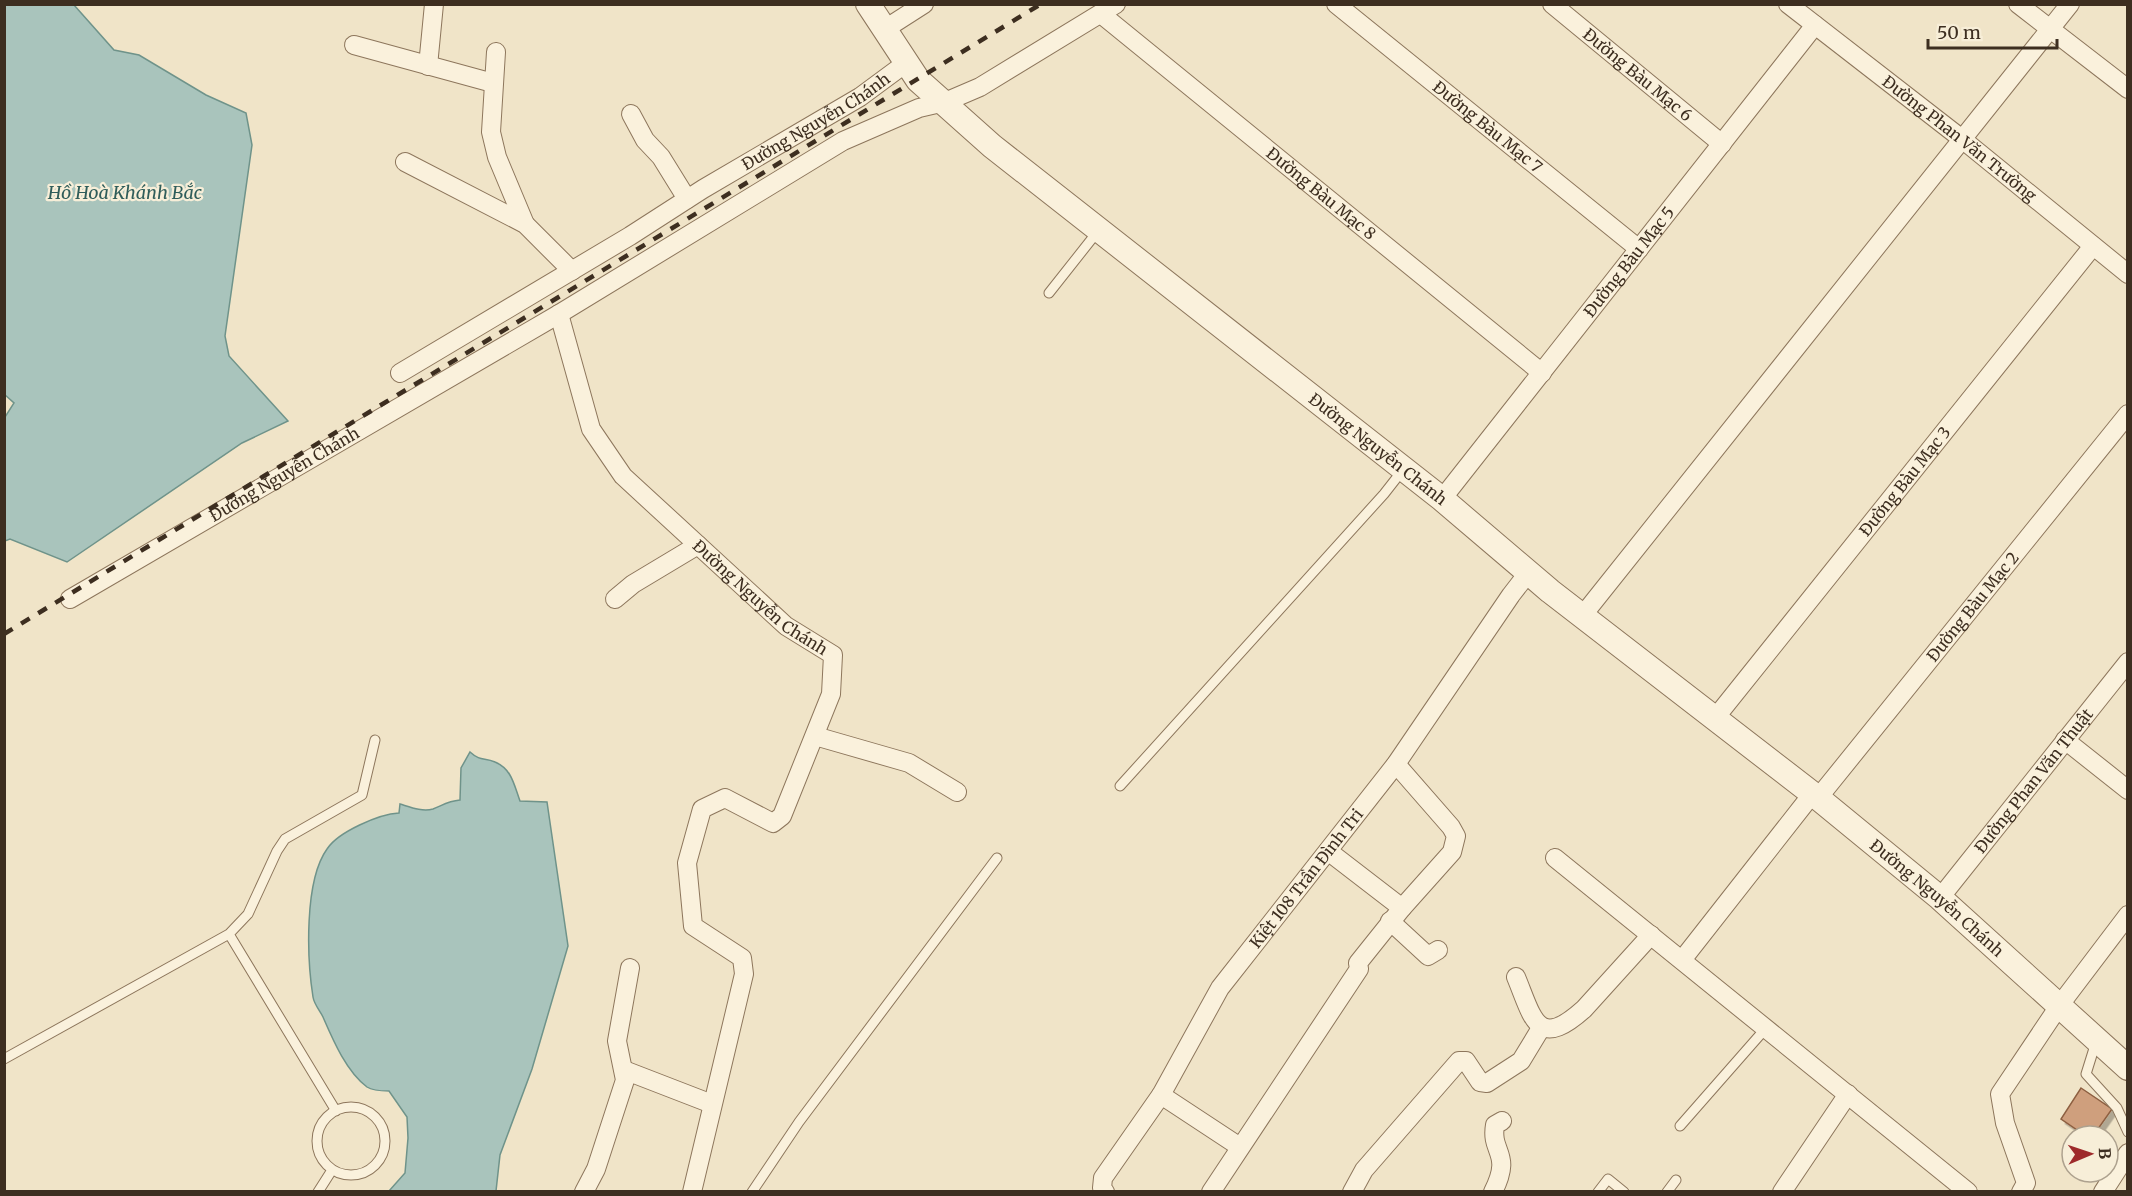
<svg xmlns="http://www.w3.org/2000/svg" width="2132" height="1196" font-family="Merriweather,serif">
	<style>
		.water { fill: #a9c4bc; stroke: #6f938a; stroke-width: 1.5 }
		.building { fill: #cf9f7d; stroke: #8d5f41; stroke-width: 1.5; filter: url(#shadow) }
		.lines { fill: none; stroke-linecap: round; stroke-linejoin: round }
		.service-casing { stroke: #8d765c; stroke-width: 11 }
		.minor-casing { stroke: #8d765c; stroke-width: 20 }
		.tertiary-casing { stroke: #8d765c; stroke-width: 26 }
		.service { stroke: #faf1dc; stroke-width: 9 }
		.minor { stroke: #faf1dc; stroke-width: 18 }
		.tertiary { stroke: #faf1dc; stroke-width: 24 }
		.rail { stroke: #3d2e20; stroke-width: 4.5; stroke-dasharray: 10 10; stroke-linecap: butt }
		.labels { text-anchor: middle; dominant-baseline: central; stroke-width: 4.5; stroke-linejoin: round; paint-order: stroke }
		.street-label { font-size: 16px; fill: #3d2e20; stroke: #f7eed8 }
		.water-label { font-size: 18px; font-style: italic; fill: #2f5d5a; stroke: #f7eed8 }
	</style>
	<defs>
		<filter id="shadow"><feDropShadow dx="4.5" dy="4.5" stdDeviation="0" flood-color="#0004"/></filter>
	</defs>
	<rect width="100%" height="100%" fill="#f0e4c8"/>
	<path class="water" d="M4 5H74L114 50 139 55 206 95 246 113 252 145 225 336 229 356 288 421 242 443 67 562 10 539 5 541V417L14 403 4 394Z
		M470 752C481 762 484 757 495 762 512 769 514 785 520 801L547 802 568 946 532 1069 500 1155 496 1191H389L405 1173 408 1138 407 1117 389 1091C382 1091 373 1091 367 1087 346 1071 333 1040 323 1017 320 1011 314 1004 313 997 307 959 304 881 327 849 338 832 379 814 399 813L400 804C410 807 422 812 433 809 443 805 448 801 460 800L461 768Z"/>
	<path class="building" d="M2081 1088 2112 1109 2093 1136H2086L2061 1119Z"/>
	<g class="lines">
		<defs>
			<path id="service" d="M1049 293 1098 231
				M1120 786 1384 494 1402 471
				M229 934 248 914 277 851 285 839 362 795 375 740
				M2096 1042 2086 1074 2117 1108 2128 1132
				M4 1059 229 934 336 1111
				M317 1141a34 34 0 1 1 68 0a34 34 0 1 1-68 0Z
				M1680 1126 1766 1028
				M318 1192 332 1170
				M752 1192 799 1122 997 858
				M1598 1192 1608 1179 1624 1192
				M1667 1192 1676 1180"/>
			<g id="minor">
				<path id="s1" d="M1336 4 1639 249"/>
				<path id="s2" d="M1552 4 1722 144"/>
				<path id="s3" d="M1788 4 1962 139 2128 274"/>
				<path d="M2018 4 2128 89"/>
				<path id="s4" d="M1101 14 1542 373"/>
				<path d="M885 29 924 4"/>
				<path d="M354 45 493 83"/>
				<path d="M496 52 491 132 497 157 525 224"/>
				<path d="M428 66 434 4"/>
				<path d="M631 114 645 140 661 157 687 199"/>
				<path d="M405 162 525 224 572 271"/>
				<path id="s5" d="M559 314 591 429 623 476 786 626 833 655 831 694 782 816 773 823 725 798 702 809 687 863 693 926 742 958 744 974 692 1192"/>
				<path id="s6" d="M400 373 630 236 703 189 860 97 906 63"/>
				<path id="s7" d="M1442 499 1815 25"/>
				<path id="s8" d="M70 599 559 314 843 141 919 108 945 102 980 87 1116 4"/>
				<path d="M615 599 633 584 698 545"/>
				<path d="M1583 615 2070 4"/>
				<path id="s9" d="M1716 717 2093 246"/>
				<path d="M815 736 909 763 957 792"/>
				<path d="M2065 740 2128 790"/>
				<path d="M1396 764 1451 827 1456 836 1452 852 1402 908"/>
				<path id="s10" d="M1818 798 2128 414"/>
				<path d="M1555 858 1968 1192"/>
				<path id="s11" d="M1940 898 2128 662"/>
				<path d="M1390 921 1428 956 1438 950"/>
				<path d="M1682 960 1813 793"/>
				<path d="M1516 977C1533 1018 1537 1051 1584 1009L1651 935"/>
				<path d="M624 1070 712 1104"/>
				<path d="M1161 1095 1240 1147"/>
				<path d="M584 1192 596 1169 625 1080 617 1041 630 968"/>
				<path id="s12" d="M1105 1192 1102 1188 1103 1178 1161 1095 1220 988 1396 764 1511 595 1528 573"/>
				<path d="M1211 1192 1359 969 1358 963 1402 908 1328 851"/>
				<path d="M1352 1192 1364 1170 1459 1061H1466L1480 1082 1487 1083 1521 1061 1541 1028"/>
				<path d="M1493 1192C1513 1152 1490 1154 1495 1125L1502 1121"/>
				<path d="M1782 1192 1848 1094"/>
				<path d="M2021 1192 2026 1183 2005 1123 2000 1094 2059 1006 2128 915"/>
				<path d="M2103 1192 2128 1153"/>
			</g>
			<g id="tertiary">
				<path id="s13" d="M868 4 918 80 992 146 1442 499 1550 591 1818 798 1940 898 2128 1068"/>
			</g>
		</defs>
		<use href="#service" class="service-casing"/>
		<use href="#minor" class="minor-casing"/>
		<use href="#tertiary" class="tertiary-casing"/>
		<use href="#service" class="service"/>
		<use href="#minor" class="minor"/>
		<use href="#tertiary" class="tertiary"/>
		<path class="rail" d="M4 634 1041 4"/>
	</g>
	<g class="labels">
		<g class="street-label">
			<text stroke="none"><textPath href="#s2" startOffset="111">Đường Bàu Mạc 6</textPath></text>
			<text stroke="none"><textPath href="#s6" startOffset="486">Đường Nguyễn Chánh</textPath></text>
			<text stroke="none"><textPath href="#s1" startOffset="195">Đường Bàu Mạc 7</textPath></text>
			<text stroke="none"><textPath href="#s3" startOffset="218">Đường Phan Văn Trường</textPath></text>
			<text stroke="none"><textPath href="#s4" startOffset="284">Đường Bàu Mạc 8</textPath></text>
			<text stroke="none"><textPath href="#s7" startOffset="302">Đường Bàu Mạc 5</textPath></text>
			<text stroke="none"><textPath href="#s13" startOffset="681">Đường Nguyễn Chánh</textPath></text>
			<text stroke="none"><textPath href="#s8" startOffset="248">Đường Nguyễn Chánh</textPath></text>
			<text stroke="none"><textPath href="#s9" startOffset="302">Đường Bàu Mạc 3</textPath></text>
			<text stroke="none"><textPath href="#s5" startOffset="360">Đường Nguyễn Chánh</textPath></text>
			<text stroke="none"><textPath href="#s10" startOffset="246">Đường Bàu Mạc 2</textPath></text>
			<text stroke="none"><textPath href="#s11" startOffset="150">Đường Phan Văn Thuật</textPath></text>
			<text stroke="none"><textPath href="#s12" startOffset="378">Kiệt 108 Trần Đình Tri</textPath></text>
			<text stroke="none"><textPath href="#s13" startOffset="1398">Đường Nguyễn Chánh</textPath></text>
		</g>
		<g class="water-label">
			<text x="125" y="192">Hồ Hoà Khánh Bắc</text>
		</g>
	</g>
	<rect width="2132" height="1196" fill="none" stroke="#3d2e20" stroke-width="12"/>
	<g transform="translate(2090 1154) rotate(88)"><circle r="28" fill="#f7eed8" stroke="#ada18e" stroke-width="1.5"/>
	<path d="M0-4.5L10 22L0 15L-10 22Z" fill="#9e2a2b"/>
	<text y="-9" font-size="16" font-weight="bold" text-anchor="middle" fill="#3d2e20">B</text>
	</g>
	<path d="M1928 39v9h129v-9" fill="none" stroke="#3d2e20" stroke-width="3"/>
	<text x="1937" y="39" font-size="18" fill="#3d2e20" stroke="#f7eed8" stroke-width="4.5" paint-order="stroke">50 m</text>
</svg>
